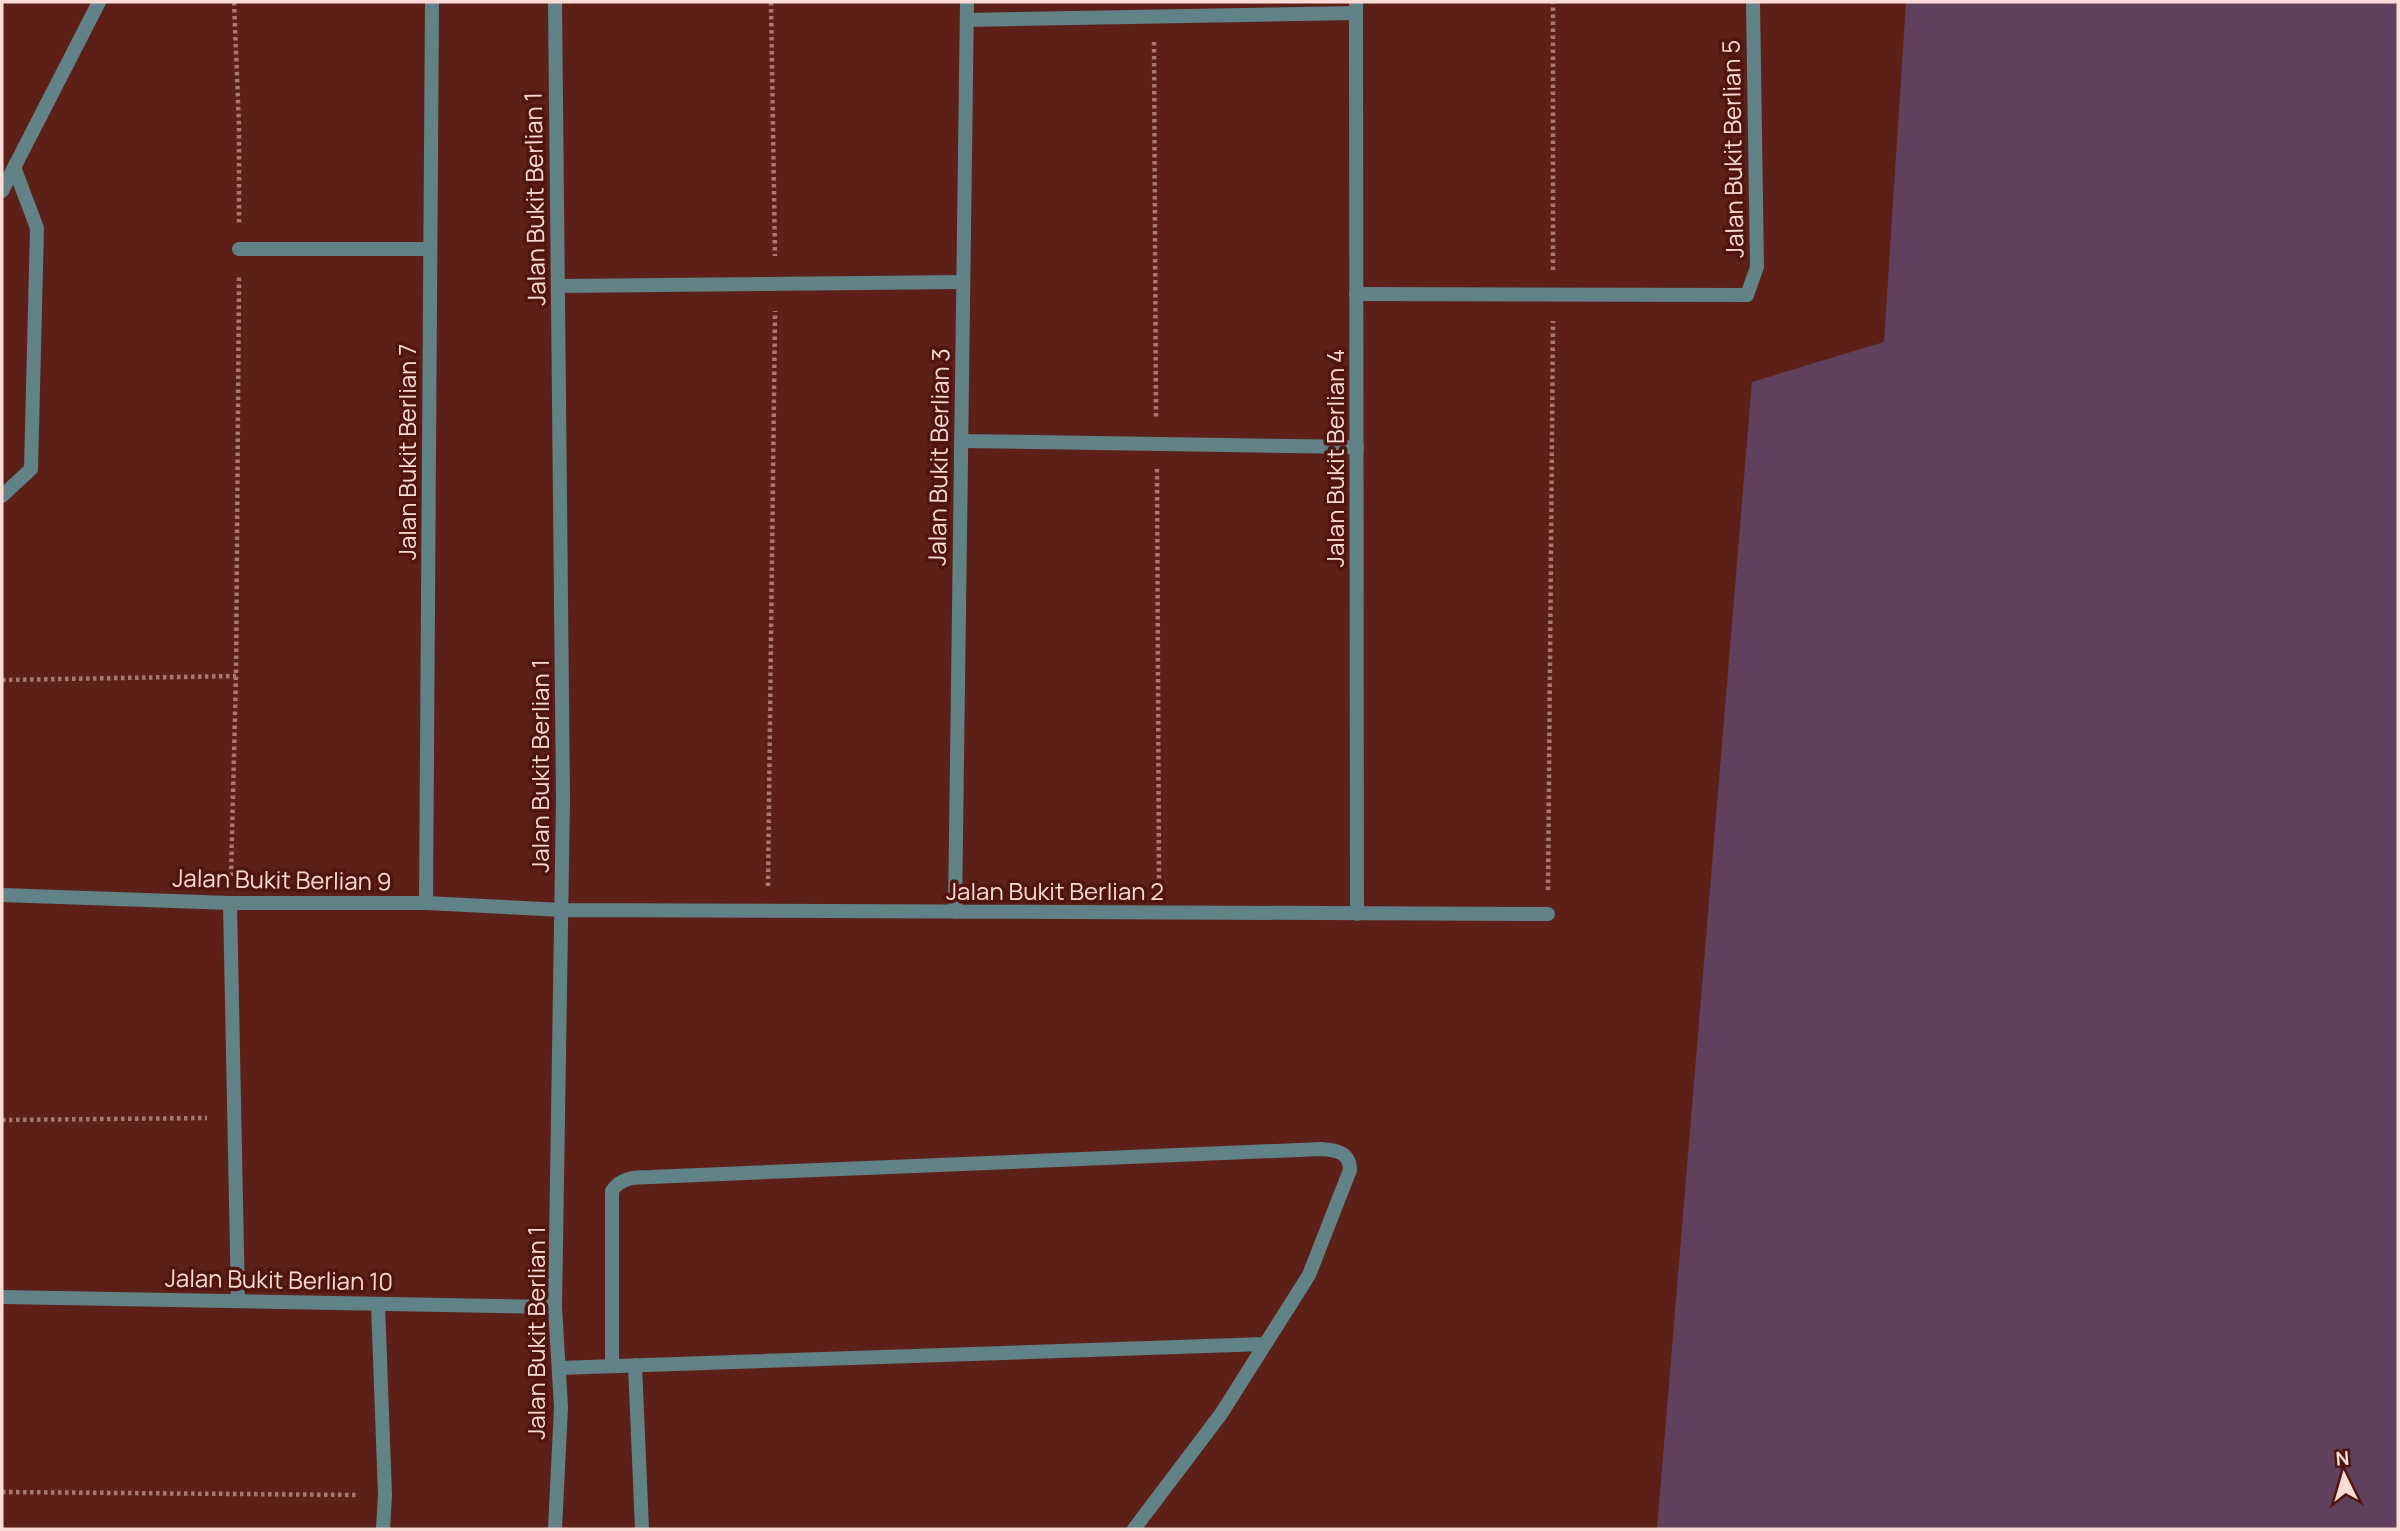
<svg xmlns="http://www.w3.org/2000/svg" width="2400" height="1531" font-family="Manrope,sans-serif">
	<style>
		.green { fill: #60415d }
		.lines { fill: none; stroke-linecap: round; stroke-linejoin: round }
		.path { stroke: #a77771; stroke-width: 4.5; stroke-dasharray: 3.5 3.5; stroke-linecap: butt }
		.service { stroke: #618287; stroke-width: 14 }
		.minor { stroke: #618287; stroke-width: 14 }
		.labels { text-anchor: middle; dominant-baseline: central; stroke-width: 7; stroke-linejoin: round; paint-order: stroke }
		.street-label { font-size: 24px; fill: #fbdbd6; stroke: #51150f }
	</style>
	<rect width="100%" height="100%" fill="#5d2019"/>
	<path class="green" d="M1906 2H2398V1529H1657L1752 382 1884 342Z"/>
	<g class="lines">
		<path class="path" d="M234 2 239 126V225
			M771 2 775 256
			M1154 42 1156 418
			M1553 270V2
			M1157 469 1159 887
			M2 680 236 676
			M231 876 236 676 239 276
			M768 886 775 311
			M1548 890 1553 321
			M2 1120 207 1118
			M2 1492 358 1495"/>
		<path class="service" d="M967 20 1356 13
			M239 249H430
			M558 286 963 282
			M1356 294 1747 295
			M961 441 1357 447
			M230 903 238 1301
			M612 1366V1191C621 1177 636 1177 651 1177L1321 1149C1336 1150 1350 1152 1350 1170"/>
		<path class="minor" d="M555 2 563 799 555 1307 561 1407 555 1529
			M1356 2 1357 914
			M2 191 99 2
			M1747 295 1757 267 1753 2
			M2 496 31 469 37 228 14 167
			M2 895 230 903H426L563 910 1548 914
			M426 903 432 2
			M955 912 967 2
			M2 1297 555 1307
			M378 1304 385 1495 383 1529
			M635 1365 642 1529
			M559 1368 1265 1344
			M1134 1529 1221 1414 1309 1275 1350 1170"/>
	</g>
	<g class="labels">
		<g class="street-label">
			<text transform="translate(1732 149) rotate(-91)">Jalan Bukit Berlian 5</text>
			<text transform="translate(534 199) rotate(-91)">Jalan Bukit Berlian 1</text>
			<text transform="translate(406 452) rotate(-90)">Jalan Bukit Berlian 7</text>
			<text transform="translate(938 457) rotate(-89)">Jalan Bukit Berlian 3</text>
			<text transform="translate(1334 458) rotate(-90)">Jalan Bukit Berlian 4</text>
			<text transform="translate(539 766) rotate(-90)">Jalan Bukit Berlian 1</text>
			<text transform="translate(282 879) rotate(1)">Jalan Bukit Berlian 9</text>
			<text x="1055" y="890">Jalan Bukit Berlian 2</text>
			<text transform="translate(279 1279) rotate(1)">Jalan Bukit Berlian 10</text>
			<text transform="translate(535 1333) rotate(-90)">Jalan Bukit Berlian 1</text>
		</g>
	</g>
	<rect width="2400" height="1531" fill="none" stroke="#fbdbd6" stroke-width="7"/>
	<g transform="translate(2344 1475) rotate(355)" stroke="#51150f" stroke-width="5" paint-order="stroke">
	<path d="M0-5L12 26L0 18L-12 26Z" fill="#fbdbd6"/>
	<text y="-10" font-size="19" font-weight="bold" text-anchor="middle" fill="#fbdbd6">N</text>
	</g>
</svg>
